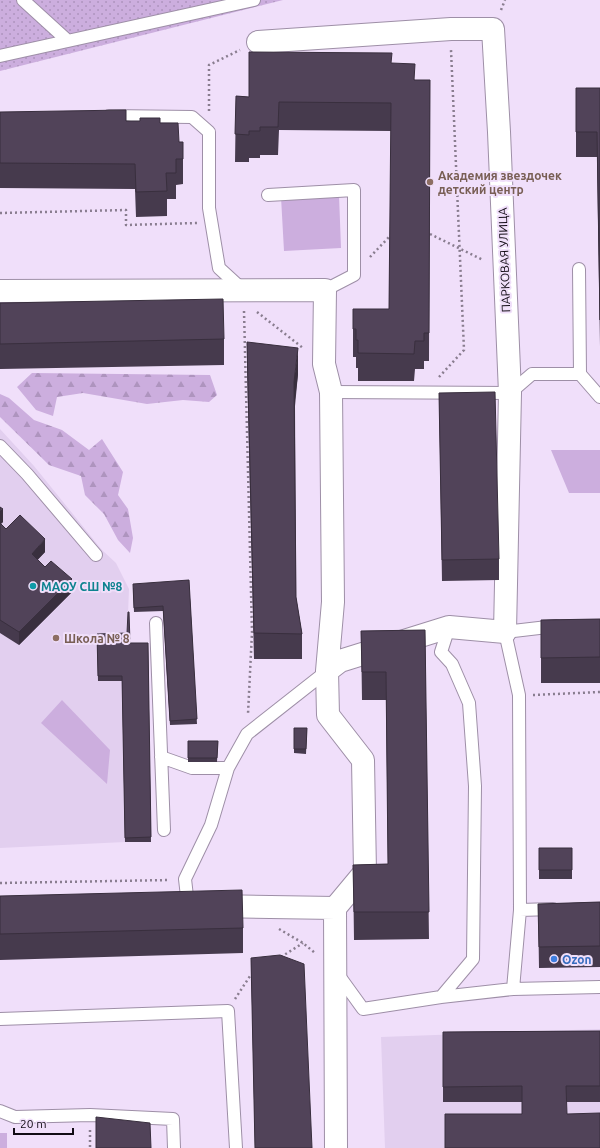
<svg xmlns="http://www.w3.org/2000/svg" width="600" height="1148" font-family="Ubuntu,sans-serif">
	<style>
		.built { fill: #e2cfef }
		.green { fill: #ccaede }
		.forest { fill: url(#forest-firs) }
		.garden { fill: url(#garden-dots) }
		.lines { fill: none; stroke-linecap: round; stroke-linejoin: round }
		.service-casing { stroke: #9e8fa7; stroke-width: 14 }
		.minor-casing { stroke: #9e8fa7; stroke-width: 24 }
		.path { stroke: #897d8f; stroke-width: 2.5; stroke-dasharray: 2 3; stroke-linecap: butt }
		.service { stroke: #fff; stroke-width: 12 }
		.minor { stroke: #fff; stroke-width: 22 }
		.wall { fill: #463a4d }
		.shaded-wall { fill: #392f3e }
		.building { fill: #514359; stroke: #392f3e }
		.education-dot { fill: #8d6e63; stroke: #f0dffa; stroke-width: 1.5 }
		.culture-dot { fill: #0f9aa8; stroke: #f0dffa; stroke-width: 1.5 }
		.shop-dot { fill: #3f7fe0; stroke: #f0dffa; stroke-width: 1.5 }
		.labels { text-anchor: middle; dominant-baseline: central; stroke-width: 4; stroke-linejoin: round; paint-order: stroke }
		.education-label { font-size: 12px; font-weight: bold; fill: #785e54; stroke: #f0dffa; text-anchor: start }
		.street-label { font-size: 12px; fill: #110b14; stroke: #f0dffa }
		.culture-label { font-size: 12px; font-weight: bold; fill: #0d838f; stroke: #f0dffa; text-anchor: start }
		.shop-label { font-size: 12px; font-weight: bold; fill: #366cbe; stroke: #f0dffa; text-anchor: start }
	</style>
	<defs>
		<pattern id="forest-firs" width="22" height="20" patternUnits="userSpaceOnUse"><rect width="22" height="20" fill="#ccaede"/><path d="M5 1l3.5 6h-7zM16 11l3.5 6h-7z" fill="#ae94be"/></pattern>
		<pattern id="garden-dots" width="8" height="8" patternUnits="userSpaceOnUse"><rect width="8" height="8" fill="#ccaede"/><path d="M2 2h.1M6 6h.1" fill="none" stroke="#ae94be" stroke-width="1.8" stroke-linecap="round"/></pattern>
	</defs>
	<rect width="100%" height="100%" fill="#f0dffa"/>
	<path class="built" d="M0 429 34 466 102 550 116 563 129 589 127 638 122 681 125 842 0 848Z
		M600 1029V1148H385L381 1037Z"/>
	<path class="green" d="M339 195 341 248 284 251 281 197Z
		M551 450H600V493H569Z
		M62 700 110 750 107 784 41 723Z
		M0 1133H7V1148H0Z"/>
	<path class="forest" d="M32 373 210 375 217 395 209 402 183 400 147 404 83 393 57 397 53 416 36 410 17 387Z
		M0 394 9 398 34 420 62 430 89 450 102 439 123 472 118 495 128 509 133 538 130 553 118 540 104 514 85 495 81 476 49 465 0 417Z"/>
	<path class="garden" d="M0 0H283L0 71Z"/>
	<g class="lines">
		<defs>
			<path id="service" d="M23 0 68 41
				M0 56 254 0
				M109 116 192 117 209 132V208L219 268 243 290
				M268 195 354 190V275L325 290
				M580 374 600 397
				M331 392 510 393 532 374H580L579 269
				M0 446 27 474 96 555
				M156 623 164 830
				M161 757 192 768H228
				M188 905 185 879 211 825 228 768 247 734 327 671
				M520 910 553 909
				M337 973 363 1009 441 997 473 959 475 786 469 703 452 664 441 652 449 627
				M513 989 600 987
				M441 997 513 989 520 910 519 695 505 632 556 626
				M0 1019 228 1011 236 1148
				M0 1111 15 1117 90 1115 173 1119 174 1148"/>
			<path id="minor" d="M258 42 451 29H493L499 132 510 393 505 632 449 627 340 661 327 671
				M0 291 325 290 324 364 331 392 333 602 327 671 328 715 363 760 365 872 335 908 213 906
				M335 908 336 1148"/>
		</defs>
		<use href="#service" class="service-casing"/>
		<use href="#minor" class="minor-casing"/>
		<path class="path" d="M501 10 505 0
			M209 111V65L240 50
			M0 213 126 210V225L197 223
			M430 234 483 260
			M370 257 390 236
			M244 311 252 632 248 714
			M257 312 303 348
			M439 377 464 350 451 50
			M533 695 600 692
			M0 883 170 880
			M279 929 303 943 315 953
			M281 957 303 943
			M235 999 250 976 253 974
			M90 1130V1148"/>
		<use href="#service" class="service"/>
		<use href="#minor" class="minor"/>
	</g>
	<path class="wall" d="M392 63 415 80H430L429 361H424V369H415L414 381H358V368H356V357H353V309H389L391 131 279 130 278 155H260V158H249V162H235L236 96 249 97Z
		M576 88H600V346L597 157H576Z
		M0 112 160 123 179 142H183V184L176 185V199H167V216L136 217 135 189 0 188Z
		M0 303 224 339V365L0 369Z
		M247 342 298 374 295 406 296 597 302 634V659H254L247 368Z
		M439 393 499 559V580L442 581Z
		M0 507 3 522 1 524 6 529 45 552 37 560 72 592 19 645 0 633Z
		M189 580 197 724 170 725 163 611 134 612 133 588Z
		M600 619V683H541V620Z
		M425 630 429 939 354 940 353 865 388 864 386 700H362L361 631Z
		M97 634 130 643H148L151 842H125L122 681H98Z
		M294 728H307L306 754 294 753Z
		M188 741H218L217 762H188Z
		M539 848H572V879H539Z
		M0 896 243 928V953L0 960Z
		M600 902V967L539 968 538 904Z
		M251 958 312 1148H255Z
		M600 1031V1102H443V1032Z"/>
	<path class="shaded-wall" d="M298 348V374L294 408V382Z
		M3 509V522L0 524V512Z
		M45 539V552L32 566V554Z
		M72 579V592L19 645V632Z"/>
	<path class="building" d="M249 52 392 53 391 63 415 64 414 80H430L429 333H424V341H415L414 354 358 353V340H356V329H353V309H389L391 103 279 102 278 127H260V131H249V135L235 134 236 96 249 97Z
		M576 88H600V320L597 132H576Z
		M126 110V121H140V118H160V123H178L179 142H183V159H176V173H166L167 191 136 192 135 164 0 163V112Z
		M223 299 224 339 0 344V303Z
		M247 342 298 348 294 382 296 597 302 634 254 633Z
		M495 392 499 559 442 560 439 393Z
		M0 507 3 509 0 512Z
		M20 515 45 539 32 554 45 567 51 561 72 579 19 632 0 620V523L6 529Z
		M189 580 197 719 170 721 163 606 134 608 133 584Z
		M128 612H129L130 643H148L151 837 125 838 122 676H98L97 634 127 633Z
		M600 619V657L541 658V620Z
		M425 630 429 912H354L353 865 388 864 386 672H362L361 631Z
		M294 728H307L306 749H294Z
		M188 741H218L217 758H188Z
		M539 848H572V870H539Z
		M242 890 243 928 0 934V896Z
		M600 902V946L539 947 538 904Z
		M280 955 304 964 312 1148H255L251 958Z
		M600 1031V1086H566L567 1114 600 1113V1148H445V1114H522V1086L443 1087V1032Z
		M96 1117 150 1123 151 1148H96Z"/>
	<g class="education-dot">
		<circle cx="430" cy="182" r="4"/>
		<circle cx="56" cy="638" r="4"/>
	</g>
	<circle class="culture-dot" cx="33" cy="586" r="4"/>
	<circle class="shop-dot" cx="554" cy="959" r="4"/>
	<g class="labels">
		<g class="education-label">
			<text x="438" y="175">Академия звездочек<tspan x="438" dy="14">детский центр</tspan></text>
			<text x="64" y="638">Школа № 8</text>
		</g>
		<g class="street-label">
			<text transform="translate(504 260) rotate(-92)">ПАРКОВАЯ УЛИЦА</text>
		</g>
		<g class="culture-label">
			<text x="41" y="586">МАОУ СШ №8</text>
		</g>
		<g class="shop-label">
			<text x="562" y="959">Ozon</text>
		</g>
	</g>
	<path d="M14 1128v6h59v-6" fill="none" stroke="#110b14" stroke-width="2"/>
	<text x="20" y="1128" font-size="12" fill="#110b14" stroke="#f0dffa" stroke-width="3" paint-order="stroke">20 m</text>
</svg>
